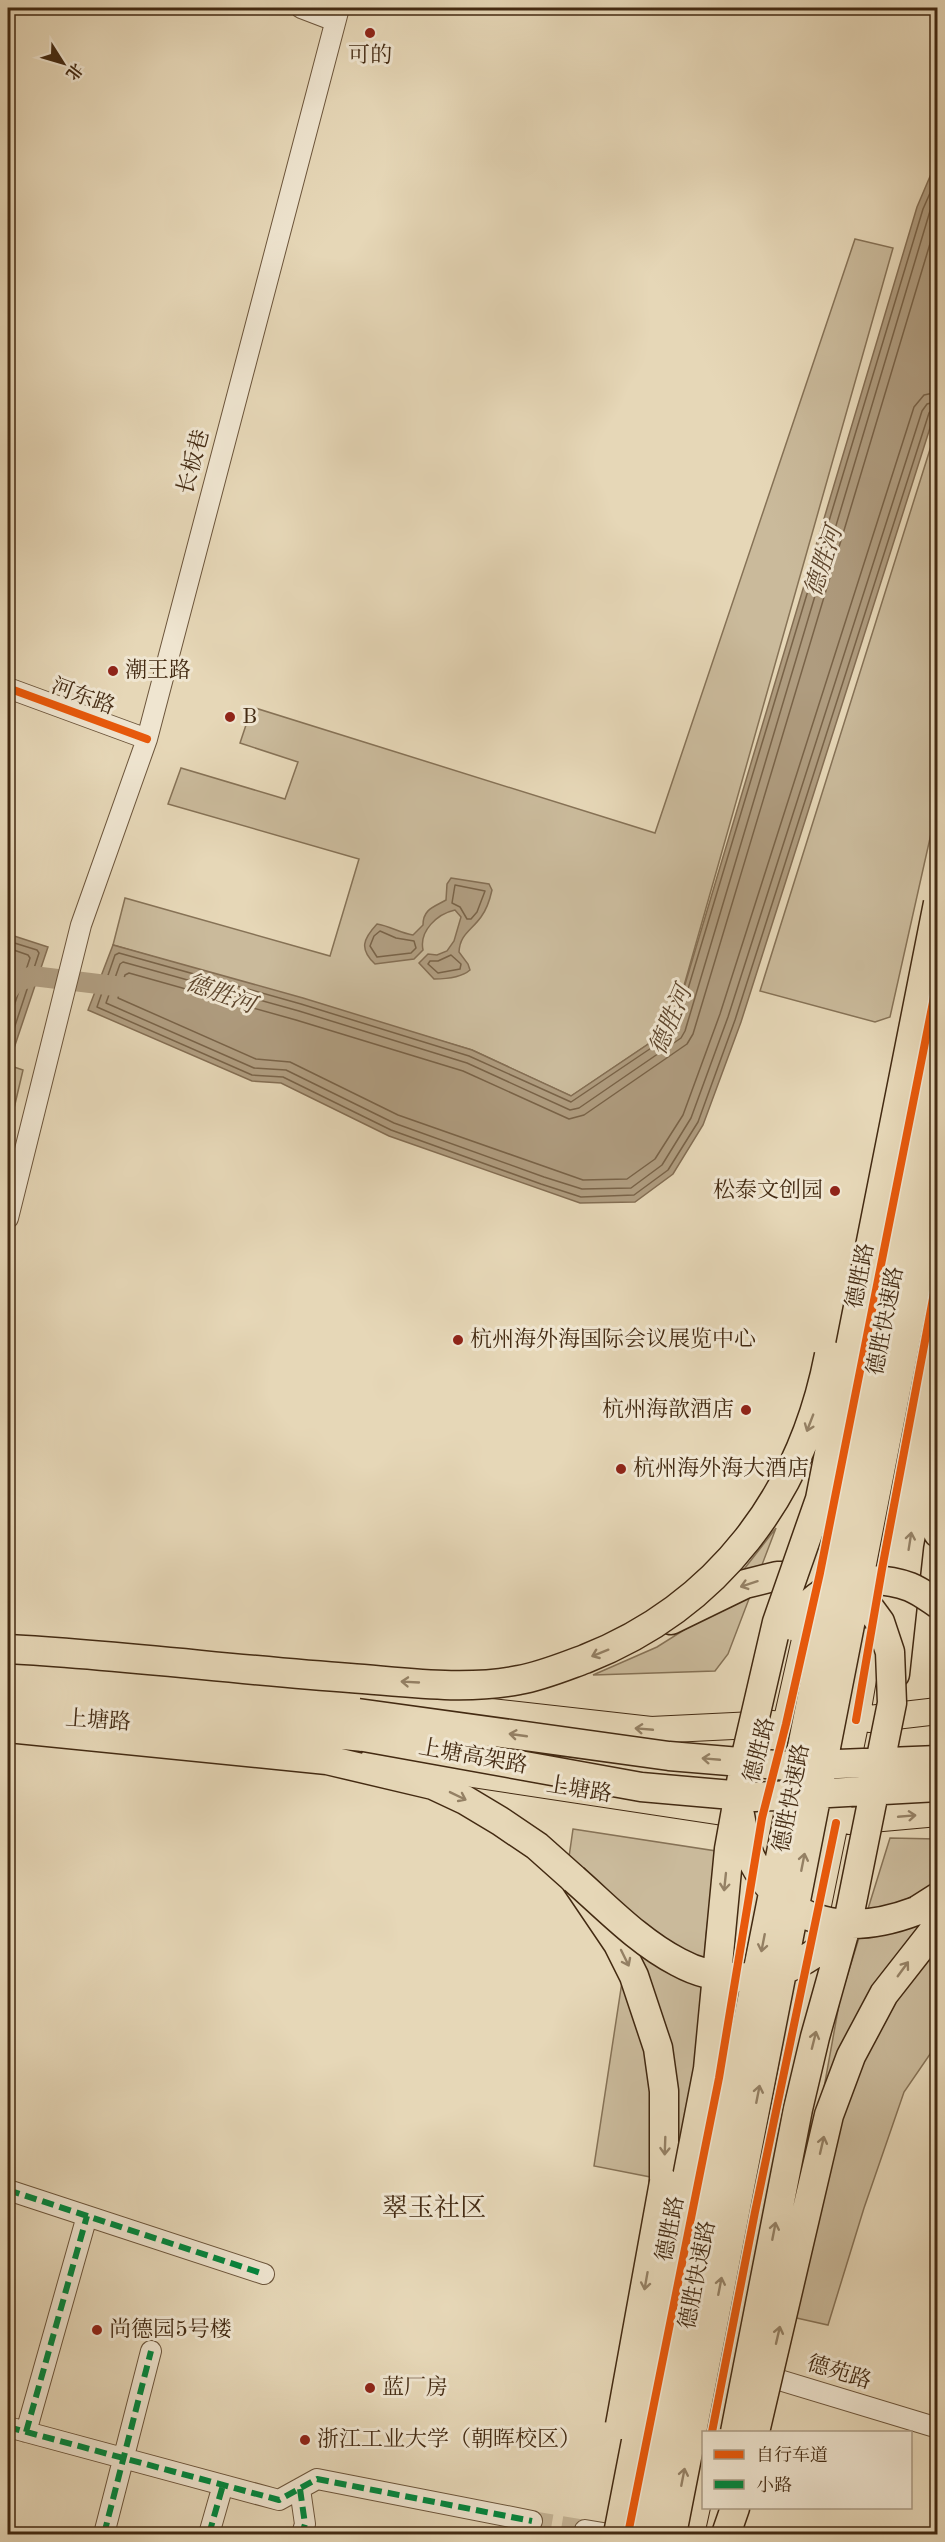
<svg xmlns="http://www.w3.org/2000/svg" width="945" height="2542" font-family="'Old Standard TT','Noto Serif SC',serif">
	<style>
		.green { fill: #caba9b; stroke: #867256; stroke-width: 1.5 }
		.water { fill: #af9c7f; stroke: #846e53; stroke-width: 1.5 }
		.lines { fill: none; stroke-linecap: round; stroke-linejoin: round }
		.shore { stroke: #796348; stroke-width: 1.5 }
		.canal { stroke: #af9c7f; stroke-width: 20 }
		.minor-tunnel { stroke: #c5b496; stroke-width: 20; stroke-dasharray: 20 10; stroke-linecap: butt }
		.minor-casing { stroke: #6c553b; stroke-width: 22 }
		.major-casing { stroke: #432a12; stroke-width: 28 }
		.highway-casing { stroke: #432a12; stroke-width: 31 }
		.minor { stroke: #efe5d0; stroke-width: 20 }
		.major { stroke: #e6d7b7; stroke-width: 26 }
		.highway { stroke: #e6d7b7; stroke-width: 28 }
		.highway-bridge-casing { stroke: #432a12; stroke-width: 31; stroke-linecap: butt }
		.highway-bridge { stroke: #e6d7b7; stroke-width: 28 }
		.quiet { stroke: #00873e; stroke-width: 6; stroke-dasharray: 12 6; stroke-linecap: butt }
		.cycleway-casing { stroke: #efe5d0; stroke-width: 11 }
		.cycleway { stroke: #e8590c; stroke-width: 8 }
		.oneway { stroke: #948064 }
		.poi-dot { fill: #8f2418; stroke: #efe5d0; stroke-width: 2 }
		.labels { text-anchor: middle; dominant-baseline: central; stroke-width: 6; stroke-linejoin: round; paint-order: stroke }
		.poi-label { font-size: 22px; fill: #432a12; stroke: #efe5d0; text-anchor: start }
		.street-label { font-size: 22px; fill: #432a12; stroke: #efe5d0 }
		.water-label { font-size: 24px; font-style: italic; fill: #5e462d; stroke: #efe5d0 }
		.quarter-label { font-size: 26px; fill: #432a12; stroke: #efe5d0 }
	</style>
	<rect width="100%" height="100%" fill="#e6d7b7"/>
	<filter id="stains"><feTurbulence type="fractalNoise" baseFrequency=".00333" numOctaves="4"/><feColorMatrix values="0 0 0 0 .2 0 0 0 0 .09 0 0 0 0 .02 0 0 0 .5 -.17"/></filter>
	<radialGradient id="worn" r=".72"><stop offset=".6" stop-color="#630" stop-opacity="0"/><stop offset="1" stop-color="#630" stop-opacity=".3"/></radialGradient>
	<path class="green" d="M855 239 893 248 672 1028 571 1096 472 1050 113 945 125 898 330 956 359 859 168 804 181 768 285 799 298 762 240 743 252 707 655 833Z
		M937 427V807L890 1017 875 1022 760 991Z
		M14 1067 23 1070 8 1134V1087Z
		M776 1528 728 1654 715 1671 593 1675 657 1647 700 1620 741 1573Z
		M573 1829 716 1851 706 1936 700 2033 676 2182 594 2166 632 1916 569 1857Z
		M890 1838 937 1839V2044L904 2092 864 2208 828 2325 783 2315 840 1999Z"/>
	<path class="water" d="M937 160V406L741 1022 703 1125 673 1174 635 1202 580 1203 389 1136 281 1083 252 1081 88 1010 113 945 303 998 472 1050 571 1096 672 1028 917 207Z
		M451 878 489 884 492 890C490 899 487 909 481 917 471 931 460 934 459 952L468 964 470 970C461 978 446 979 434 979L419 963 428 954 437 955 447 951 454 941 461 917 455 910C437 914 419 931 423 950L414 959 375 964C359 949 363 939 377 924 390 926 400 933 413 935L423 925C423 909 434 907 446 900L447 884Z
		M8 934 48 947 8 1066Z"/>
	<g class="lines">
		<path class="shore" d="M938 175 923 209 675 1032 571 1102 469 1056 301 1004 119 953 115 955 97 1007 252 1075 283 1077 391 1130 541 1184 581 1197 634 1195 668 1170 698 1122 735 1020 929 413 932 409 938 408
			M938 194 930 211 685 1031 681 1038 579 1108 570 1110 467 1063 299 1011 123 962 120 964 106 1003 254 1068 286 1070 394 1123 544 1177 582 1189 631 1188 662 1165 691 1118 728 1017 922 411 927 404 938 401
			M938 217 693 1034 687 1044 584 1115 569 1119 463 1071 296 1020 129 973 125 975 118 998 256 1059 290 1062 398 1115 583 1180 627 1179 655 1159 683 1115 720 1014 914 407 924 395 938 392
			M455 885 485 891 477 912 471 919H467L460 907 452 903Z
			M380 931 396 938 414 941 416 948 411 953 377 957 370 946 374 936Z
			M8 941 37 950 39 953 8 1047
			M8 948 28 955 30 958 8 1024
			M451 955 461 964 460 969 438 973 428 964 430 961H438Z"/>
		<path class="canal" d="M8 991 14 983 33 976 123 987"/>
		<path class="minor-tunnel" d="M532 2521 585 2530"/>
		<defs>
			<path id="minor" d="M301 8 335 21
				M8 688 147 739
				M8 1218 81 925 147 739 339 8
				M8 2190 264 2274
				M756 2373 938 2428
				M8 2427 279 2500 317 2479 532 2521
				M26 2432 87 2216
				M300 2489 305 2524 302 2534
				M585 2530 609 2534
				M104 2534 151 2351
				M209 2534 223 2485"/>
			<path id="major" d="M48 1666 250 1685 651 1730 773 1724
				M869 1719 938 1711
				M374 1759 756 1817
				M849 1821 938 1813
				M719 2074 762 1818 786 1724 820 1573 920 1066
				M712 2432 755 2212 856 1720 882 1569 938 1272
				M691 2534 704 2475"/>
			<path id="highway" d="M937 1476 934 1509 938 1533
				M671 1620 745 1584 777 1576H806
				M895 1674 909 1545 938 1388
				M8 1676 358 1713
				M8 1702 364 1737
				M8 1728 327 1760 433 1785 465 1800 500 1821 537 1846 574 1879 618 1944 634 1976 658 2048 664 2091V2182
				M916 1911 938 1897
				M726 2534 735 2508"/>
		</defs>
		<use href="#minor" class="minor-casing"/>
		<use href="#major" class="major-casing"/>
		<use href="#highway" class="highway-casing"/>
		<use href="#minor" class="minor"/>
		<use href="#major" class="major"/>
		<use href="#highway" class="highway"/>
		<defs>
			<path id="highway-bridge" d="M792 1626C800 1615 809 1602 820 1595 844 1578 882 1576 910 1587 920 1591 929 1598 938 1604
				M8 1649C122 1655 236 1670 350 1678 405 1682 464 1691 519 1680 542 1676 563 1667 585 1659 719 1606 802 1494 829 1355
				M358 1713 669 1756 788 1766 938 1760
				M364 1737 641 1787 755 1797 938 1787
				M740 1815C743 1830 745 1847 752 1860 787 1928 850 1936 916 1911
				M574 1879C606 1907 639 1942 678 1962 725 1988 788 1980 827 1943 834 1937 838 1928 844 1921
				M620 2425 664 2182
				M735 2432 798 2109 815 2037 850 1912 892 1703 890 1652 880 1622 869 1607 844 1587
				M755 2432 829 2115 851 2056 884 1994 938 1925
				M618 2534 708 2069 729 1849 745 1760 777 1622 820 1499 938 903
				M646 2534 938 1061
				M672 2534 938 1175"/>
		</defs>
		<use href="#highway-bridge" class="highway-bridge-casing"/>
		<use href="#highway-bridge" class="highway-bridge"/>
		<path class="quiet" d="M8 2190 264 2274
			M8 2427 279 2500 317 2479 532 2521
			M26 2432 87 2216
			M300 2489 305 2524 302 2534
			M104 2534 151 2351
			M209 2534 223 2485"/>
		<defs>
			<path id="cycleway" d="M8 688 147 739
				M856 1720 882 1569 938 1272
				M712 2432 755 2212 836 1823
				M628 2534 719 2078 762 1818 786 1724 820 1573 938 977"/>
		</defs>
		<use href="#cycleway" class="cycleway-casing"/>
		<use href="#cycleway" class="cycleway"/>
	</g>
	<defs><path id="oneway-shaft" d="M-6 0H5M1.5-3L5.5 0L1.5 3" fill="none" stroke-width="1.6" stroke-linecap="round" stroke-linejoin="round" transform="scale(1.5)"/></defs>
	<g class="oneway">
		<use href="#oneway-shaft" transform="translate(810 1423) rotate(111)"/>
		<use href="#oneway-shaft" transform="translate(910 1541) rotate(-81)"/>
		<use href="#oneway-shaft" transform="translate(749 1584) rotate(162)"/>
		<use href="#oneway-shaft" transform="translate(600 1653) rotate(158)"/>
		<use href="#oneway-shaft" transform="translate(410 1682) rotate(-177)"/>
		<use href="#oneway-shaft" transform="translate(644 1729) rotate(-175)"/>
		<use href="#oneway-shaft" transform="translate(518 1735) rotate(-172)"/>
		<use href="#oneway-shaft" transform="translate(711 1759) rotate(-175)"/>
		<use href="#oneway-shaft" transform="translate(458 1796) rotate(26)"/>
		<use href="#oneway-shaft" transform="translate(907 1816) rotate(-5)"/>
		<use href="#oneway-shaft" transform="translate(803 1862) rotate(-79)"/>
		<use href="#oneway-shaft" transform="translate(725 1882) rotate(96)"/>
		<use href="#oneway-shaft" transform="translate(763 1943) rotate(101)"/>
		<use href="#oneway-shaft" transform="translate(625 1958) rotate(64)"/>
		<use href="#oneway-shaft" transform="translate(903 1969) rotate(-54)"/>
		<use href="#oneway-shaft" transform="translate(814 2040) rotate(-76)"/>
		<use href="#oneway-shaft" transform="translate(758 2094) rotate(-79)"/>
		<use href="#oneway-shaft" transform="translate(822 2145) rotate(-77)"/>
		<use href="#oneway-shaft" transform="translate(665 2146) rotate(92)"/>
		<use href="#oneway-shaft" transform="translate(774 2231) rotate(-79)"/>
		<use href="#oneway-shaft" transform="translate(646 2281) rotate(100)"/>
		<use href="#oneway-shaft" transform="translate(720 2286) rotate(-79)"/>
		<use href="#oneway-shaft" transform="translate(778 2335) rotate(-77)"/>
		<use href="#oneway-shaft" transform="translate(683 2477) rotate(-79)"/>
	</g>
	<g class="poi-dot">
		<circle cx="370" cy="33" r="6"/>
		<circle cx="113" cy="671" r="6"/>
		<circle cx="230" cy="717" r="6"/>
		<circle cx="835" cy="1191" r="6"/>
		<circle cx="458" cy="1340" r="6"/>
		<circle cx="746" cy="1410" r="6"/>
		<circle cx="621" cy="1469" r="6"/>
		<circle cx="97" cy="2330" r="6"/>
		<circle cx="370" cy="2388" r="6"/>
		<circle cx="305" cy="2440" r="6"/>
	</g>
	<g class="labels">
		<g class="poi-label">
			<text x="370" y="56" text-anchor="middle">可的</text>
			<text x="125" y="671">潮王路</text>
			<text x="242" y="717">B</text>
			<text x="823" y="1191" text-anchor="end">松泰文创园</text>
			<text x="470" y="1340">杭州海外海国际会议展览中心</text>
			<text x="734" y="1410" text-anchor="end">杭州海歆酒店</text>
			<text x="633" y="1469">杭州海外海大酒店</text>
			<text x="109" y="2330">尚德园5号楼</text>
			<text x="382" y="2388">蓝厂房</text>
			<text x="317" y="2440">浙江工业大学（朝晖校区）</text>
		</g>
		<g class="street-label">
			<text transform="translate(194 462) rotate(-75)">长板巷</text>
			<text transform="translate(83 697) rotate(20)">河东路</text>
			<text transform="translate(861 1276) rotate(-79)">德胜路</text>
			<text transform="translate(886 1321) rotate(-79)">德胜快速路</text>
			<text transform="translate(98 1721) rotate(4)">上塘路</text>
			<text transform="translate(760 1750) rotate(-76)">德胜路</text>
			<text transform="translate(473 1757) rotate(10)">上塘高架路</text>
			<text transform="translate(579 1790) rotate(9)">上塘路</text>
			<text transform="translate(792 1798) rotate(-79)">德胜快速路</text>
			<text transform="translate(671 2229) rotate(-79)">德胜路</text>
			<text transform="translate(698 2275) rotate(-79)">德胜快速路</text>
			<text transform="translate(839 2373) rotate(17)">德苑路</text>
		</g>
		<g class="water-label">
			<text transform="translate(825 562) rotate(-72)">德胜河</text>
			<text transform="translate(220 995) rotate(20)">德胜河</text>
			<text transform="translate(672 1021) rotate(-67)">德胜河</text>
		</g>
		<g class="quarter-label">
			<text x="434" y="2209">翠玉社区</text>
		</g>
	</g>
	<rect width="945" height="2542" fill="none" stroke="#e6d7b7" stroke-width="30"/>
	<rect x="9" y="9" width="927" height="2524" fill="none" stroke="#432a12" stroke-width="3"/>
	<rect x="15" y="15" width="915" height="2512" fill="none" stroke="#432a12" stroke-width="1.5"/>
	<rect x="702" y="2431" width="210" height="78" fill="#efe5d0" stroke="#aa9a84" stroke-width="1.5"/>
	<rect x="714" y="2450" width="30" height="9" fill="#e8590c" stroke="#aa9a84" stroke-width="1.5"/>
	<text x="756" y="2461" font-size="18" fill="#432a12">自行车道</text>
	<rect x="714" y="2480" width="30" height="9" fill="#00873e" stroke="#aa9a84" stroke-width="1.5"/>
	<text x="756" y="2491" font-size="18" fill="#432a12">小路</text>
	<g transform="translate(63 63) rotate(127)" stroke="#efe5d0" stroke-width="4.5" paint-order="stroke">
	<path d="M0-4.5L10 22L0 15L-10 22Z" fill="#432a12"/>
	<text y="-9" font-size="16" font-weight="bold" text-anchor="middle" fill="#432a12">北</text>
	</g>
	<rect width="100%" height="100%" filter="url(#stains)"/>
	<rect width="100%" height="100%" fill="url(#worn)"/>
</svg>
